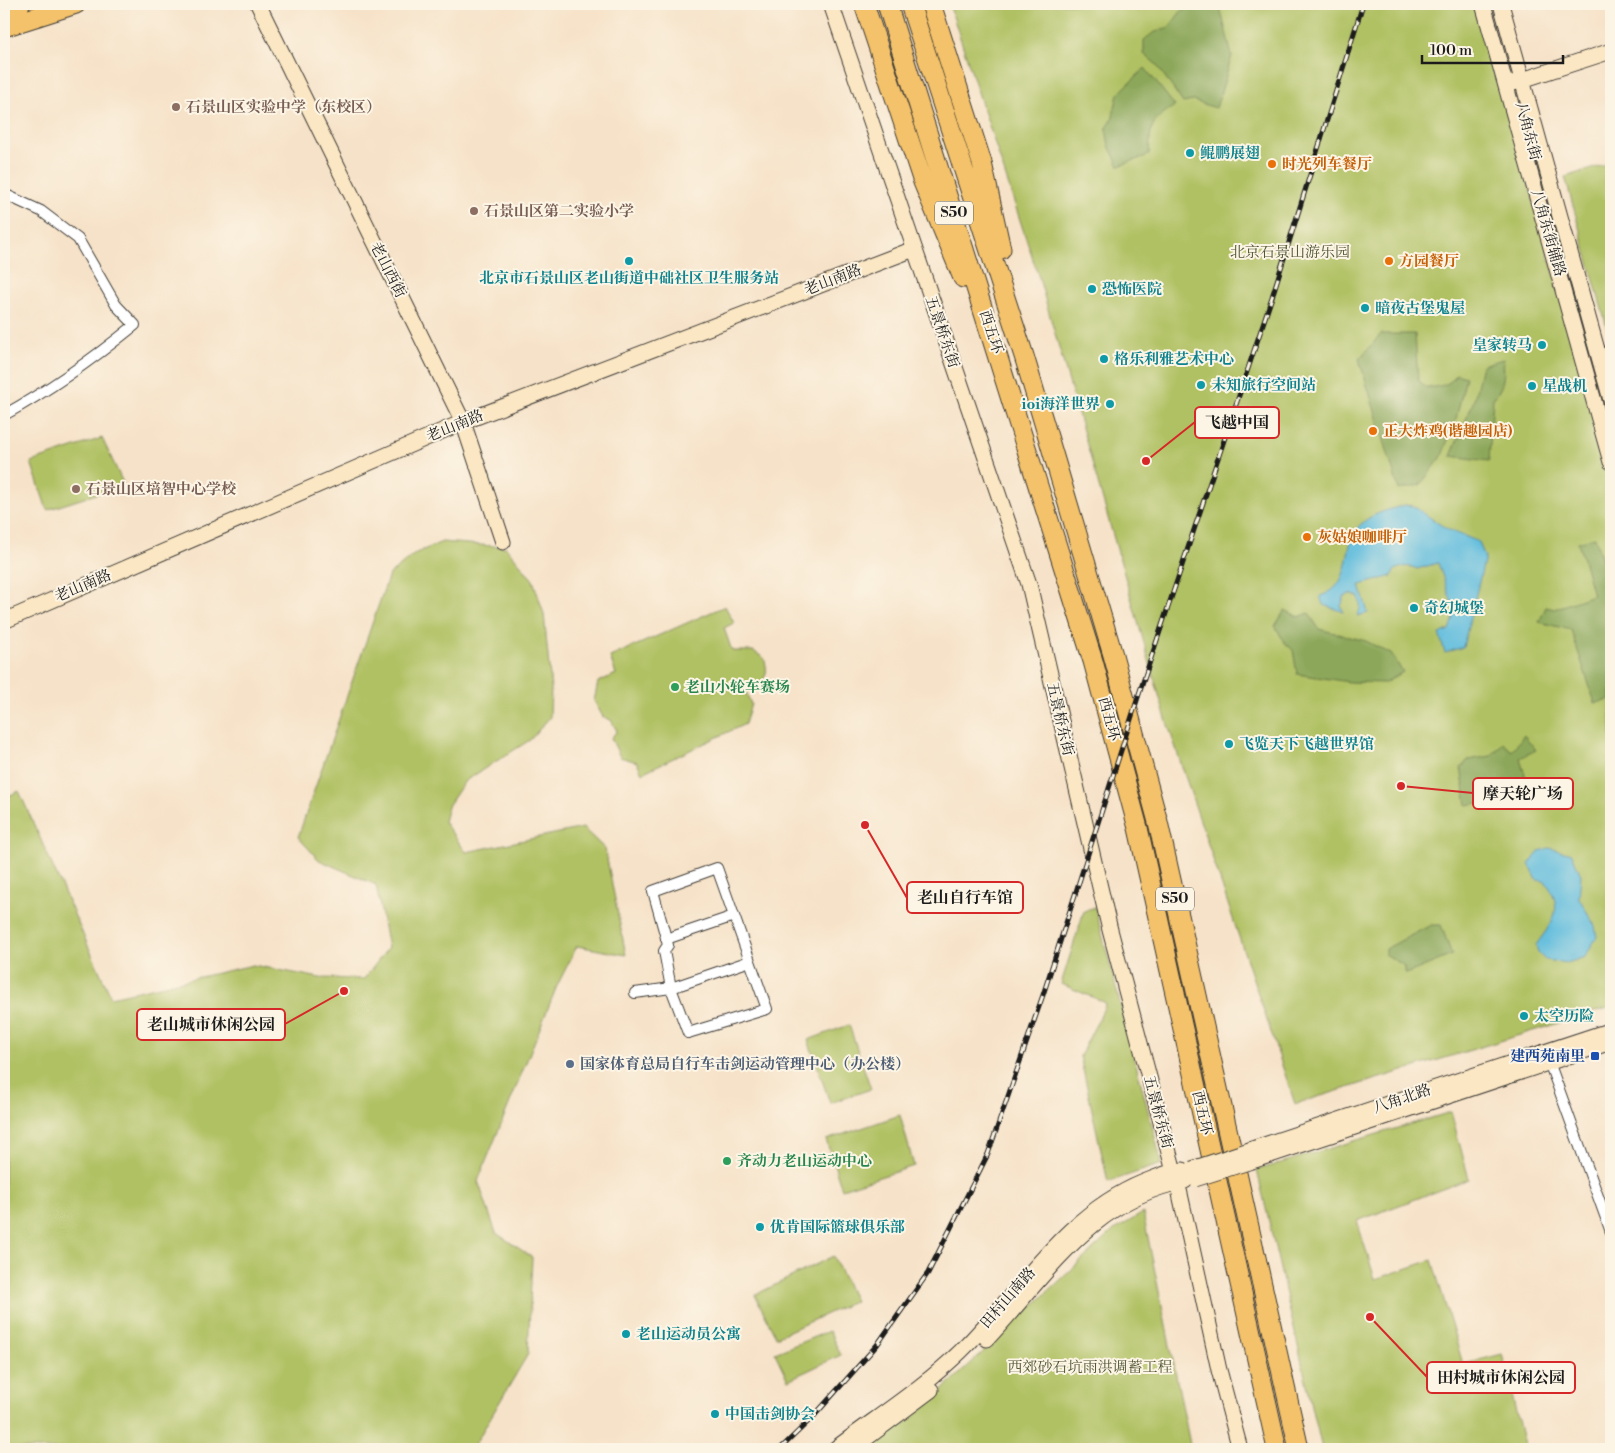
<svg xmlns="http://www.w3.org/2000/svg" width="1615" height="1453" font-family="'Libre Bodoni','Noto Serif SC',serif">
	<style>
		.green { fill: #b0c164; stroke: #666e40 }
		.forest { fill: #8ca75a; stroke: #54623b }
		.water { fill: #5fbcdd; stroke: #3e6c7c }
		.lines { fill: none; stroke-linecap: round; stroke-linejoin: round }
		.street-casing { stroke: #3d3a36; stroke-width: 12 }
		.secondary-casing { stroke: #3d3a36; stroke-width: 17 }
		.highway-casing { stroke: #3d3a36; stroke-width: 21 }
		.street { stroke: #fff; stroke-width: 10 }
		.secondary { stroke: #fbe7c3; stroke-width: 15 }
		.highway { stroke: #f4c26a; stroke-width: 19 }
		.rail-casing { stroke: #1c1c1c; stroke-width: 5 }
		.rail { stroke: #fcf5e5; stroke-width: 3; stroke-dasharray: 9; stroke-linecap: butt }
		.secondary-bridge-casing { stroke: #3d3a36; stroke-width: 17; stroke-linecap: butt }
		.secondary-bridge { stroke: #fbe7c3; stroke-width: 15 }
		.education-dot { fill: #8d6e63; stroke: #fcf5e5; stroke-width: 2 }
		.culture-dot { fill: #0f9aa8; stroke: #fcf5e5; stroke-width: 2 }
		.food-dot { fill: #e8710a; stroke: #fcf5e5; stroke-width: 2 }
		.leisure-dot { fill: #2e9e5b; stroke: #fcf5e5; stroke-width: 2 }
		.transit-dot { fill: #1a4fb4; stroke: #fcf5e5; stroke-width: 2 }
		.service-dot { fill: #5c6f8a; stroke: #fcf5e5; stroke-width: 2 }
		.labels { text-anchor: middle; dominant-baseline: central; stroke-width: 4; stroke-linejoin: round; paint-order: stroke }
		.shield { fill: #fcf5e5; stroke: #5f5d58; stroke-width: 1 }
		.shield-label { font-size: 14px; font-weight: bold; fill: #1c1c1c }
		.education-label { font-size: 15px; font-weight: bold; fill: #785e54; stroke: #fcf5e5; text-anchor: start }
		.street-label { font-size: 15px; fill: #1c1c1c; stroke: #fcf5e5 }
		.culture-label { font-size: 15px; font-weight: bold; fill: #0d838f; stroke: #fcf5e5; text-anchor: start }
		.food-label { font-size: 15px; font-weight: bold; fill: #c56008; stroke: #fcf5e5; text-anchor: start }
		.park-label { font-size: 15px; fill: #505635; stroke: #fcf5e5 }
		.leisure-label { font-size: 15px; font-weight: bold; fill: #27864d; stroke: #fcf5e5; text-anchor: start }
		.transit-label { font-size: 15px; font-weight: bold; fill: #164399; stroke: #fcf5e5; text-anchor: end }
		.service-label { font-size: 15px; font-weight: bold; fill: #4e5e75; stroke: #fcf5e5; text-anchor: start }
		.leader { fill: none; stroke: #d62828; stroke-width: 2 }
		.callout-dot { fill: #d62828; stroke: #fcf5e5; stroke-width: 2 }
		.callout { fill: #fcf5e5; stroke: #d62828; stroke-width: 2 }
		.callout-label { font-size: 16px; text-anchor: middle; font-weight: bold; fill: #1c1c1c }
	</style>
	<rect width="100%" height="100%" fill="#fcf5e5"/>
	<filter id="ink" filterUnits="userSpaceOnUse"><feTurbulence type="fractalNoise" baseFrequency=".02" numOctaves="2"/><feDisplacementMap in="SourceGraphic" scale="10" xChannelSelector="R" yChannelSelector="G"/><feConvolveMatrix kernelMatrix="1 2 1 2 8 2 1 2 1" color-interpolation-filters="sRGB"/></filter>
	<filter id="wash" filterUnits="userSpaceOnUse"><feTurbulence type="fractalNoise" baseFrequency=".0096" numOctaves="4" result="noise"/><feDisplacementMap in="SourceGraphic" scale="20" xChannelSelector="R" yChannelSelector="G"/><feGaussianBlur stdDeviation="1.12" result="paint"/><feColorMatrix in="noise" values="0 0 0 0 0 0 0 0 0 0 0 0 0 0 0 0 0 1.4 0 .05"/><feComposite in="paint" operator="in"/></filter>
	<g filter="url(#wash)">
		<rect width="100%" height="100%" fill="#f6e2c8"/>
		<path class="green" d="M949 4H1473L1531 192 1611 476V1007L1295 1104 1165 716 1039 278Z
			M1611 163V342L1565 177Z
			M102 438 124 485 47 510 31 462Z
			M442 542 506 547 533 580 544 614 551 688 550 717 530 740 465 781 448 806 444 822 466 852 583 828 605 849 626 955 577 946 557 986 478 1181 496 1233 532 1257 528 1354 472 1449H4V798L19 791 111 997 253 965 320 978 364 979 388 948 376 885 319 860 298 837 389 575 416 553Z
			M725 606 734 623 724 628 732 651H753L764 658C771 679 762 681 746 692L751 704 745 724 642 773 637 762 620 757 611 738 617 731 611 720 603 717 594 701 598 682 616 674 610 657Z
			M1095 907 1162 1164 1108 1182 1080 1056 1105 1006 1104 1002 1061 984 1084 911Z
			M849 1025 871 1089 830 1103 808 1040Z
			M1451 1112 1469 1179 1357 1221 1375 1279 1432 1260 1463 1364 1502 1354 1525 1449H1322L1257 1170Z
			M900 1115 914 1166 842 1189 826 1140Z
			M1143 1213 1191 1449H869L910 1420 1113 1231Z
			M833 1256 855 1301 776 1337 755 1295Z
			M829 1331 841 1355 788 1380 775 1353Z"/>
		<path class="forest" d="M1201 5 1220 7 1232 56 1216 108 1193 101 1183 103 1157 65 1144 54V40L1153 33 1169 27 1182 10Z
			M1145 68 1175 106C1149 121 1151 126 1149 155L1119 166 1109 146 1106 129 1112 120 1118 94Z
			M1381 334H1415L1418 380 1427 388C1439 386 1451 386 1456 374L1466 377 1456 419 1441 458 1420 485 1399 490 1359 359Z
			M1503 359C1505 375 1504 387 1493 399L1489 461 1451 456 1474 400 1482 365Z
			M1595 537 1611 590V700L1595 703 1571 630 1539 622 1546 607 1554 609 1593 595 1578 542Z
			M1285 610 1299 617 1309 613 1319 629 1366 641 1391 654 1403 672 1385 683 1349 682 1297 674 1293 650 1285 643 1275 626Z
			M1524 735 1536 750 1520 758 1533 803 1513 805 1503 798 1467 805 1461 768 1468 760 1491 756 1503 743 1512 751Z
			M1431 925H1441L1452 955 1406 974 1403 965 1385 954V949Z"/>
		<path class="water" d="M1405 505 1413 506 1447 529 1479 542 1485 558 1463 647 1445 653 1439 634 1449 630 1455 612 1438 563 1417 569C1410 565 1401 566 1394 571L1392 576 1360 585 1368 613 1357 616C1361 609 1361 605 1359 597L1350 594 1344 597 1341 607 1344 612 1323 605 1320 596C1355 586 1341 546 1359 526 1371 513 1389 510 1405 505Z
			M1549 848 1572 854 1581 875 1579 898 1595 926 1597 937 1585 957 1567 963 1545 960 1538 953 1536 945C1554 920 1565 908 1545 881L1537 880 1529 864 1540 851Z"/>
	</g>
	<g filter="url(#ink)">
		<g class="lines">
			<defs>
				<path id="street" d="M4 194 41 211 78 239 116 305 135 325C93 359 51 389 4 415
					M666 939 734 916
					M635 993 671 988 688 1033 767 1009 717 868 653 891 668 945 664 951 671 988 750 961
					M1549 1062 1611 1232"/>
				<path id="secondary" d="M258 4 463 422 503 542
					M831 4 1029 584 1110 930 1180 1194 1219 1370 1240 1449
					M1483 4 1611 462
					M1501 4 1611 400
					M1513 83 1611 51
					M4 621 463 422 914 249
					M1258 1147 1611 1030
					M1258 1159 1611 1042
					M987 1339C1047 1275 1092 1198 1185 1181
					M835 1449C877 1417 923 1388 961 1351 1021 1292 1063 1215 1144 1182 1157 1177 1169 1171 1183 1170
					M852 1449 931 1390"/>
				<path id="highway" d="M864 4 923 182 963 278
					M887 4 1093 661 1138 828 1277 1449
					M910 4 1024 356 1113 655 1158 822 1299 1449
					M931 4 982 163 1001 249
					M4 9 20 4
					M4 27 76 4"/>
			</defs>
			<use href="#street" class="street-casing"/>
			<use href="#secondary" class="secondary-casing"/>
			<use href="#highway" class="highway-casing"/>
			<use href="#street" class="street"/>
			<use href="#secondary" class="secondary"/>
			<use href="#highway" class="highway"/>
			<defs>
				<path id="rail" d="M780 1449 814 1416 877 1345 928 1273 988 1154 1043 995 1140 691 1272 297 1363 4"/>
			</defs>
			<use href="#rail" class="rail-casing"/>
			<use href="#rail" class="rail"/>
			<defs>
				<path id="secondary-bridge" d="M1192 1169 1258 1147
					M1195 1179 1258 1159"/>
			</defs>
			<use href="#secondary-bridge" class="secondary-bridge-casing"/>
			<use href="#secondary-bridge" class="secondary-bridge"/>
		</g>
	</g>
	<g class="education-dot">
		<circle cx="176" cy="107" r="5"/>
		<circle cx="474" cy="211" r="5"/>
		<circle cx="76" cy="489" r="5"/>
	</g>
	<g class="culture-dot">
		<circle cx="1190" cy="153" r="5"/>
		<circle cx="629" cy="261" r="5"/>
		<circle cx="1092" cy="289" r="5"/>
		<circle cx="1365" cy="308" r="5"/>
		<circle cx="1542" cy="345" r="5"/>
		<circle cx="1104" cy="359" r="5"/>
		<circle cx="1201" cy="385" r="5"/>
		<circle cx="1532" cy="386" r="5"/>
		<circle cx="1110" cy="404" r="5"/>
		<circle cx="1414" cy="608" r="5"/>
		<circle cx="1229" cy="744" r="5"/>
		<circle cx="1524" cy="1016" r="5"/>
		<circle cx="760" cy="1227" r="5"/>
		<circle cx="626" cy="1334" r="5"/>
		<circle cx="715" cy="1414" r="5"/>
	</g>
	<g class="food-dot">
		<circle cx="1272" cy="164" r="5"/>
		<circle cx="1389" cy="261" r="5"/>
		<circle cx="1373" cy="431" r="5"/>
		<circle cx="1307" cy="537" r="5"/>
	</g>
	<g class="leisure-dot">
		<circle cx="675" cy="687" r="5"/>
		<circle cx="727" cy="1161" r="5"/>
	</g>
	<rect class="transit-dot" x="1590" y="1051" width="10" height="10" rx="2.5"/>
	<circle class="service-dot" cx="570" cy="1064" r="5"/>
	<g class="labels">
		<g class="shield">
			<rect x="935" y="201.5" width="38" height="23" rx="4"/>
			<rect x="1156" y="887.5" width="38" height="23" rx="4"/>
		</g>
		<g class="shield-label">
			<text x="954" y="213">S50</text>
			<text x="1175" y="899">S50</text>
		</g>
		<g class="education-label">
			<text x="186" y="107">石景山区实验中学（东校区）</text>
			<text x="484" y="211">石景山区第二实验小学</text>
			<text x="86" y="489">石景山区培智中心学校</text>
		</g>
		<g class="street-label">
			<text transform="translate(1528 131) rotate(75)">八角东街</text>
			<text transform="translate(1548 233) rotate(74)">八角东街辅路</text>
			<text transform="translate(388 270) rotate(63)">老山西街</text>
			<text transform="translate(833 280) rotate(-21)">老山南路</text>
			<text transform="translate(942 332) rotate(71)">五景桥东街</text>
			<text transform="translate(991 332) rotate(72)">西五环</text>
			<text transform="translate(455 426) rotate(-22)">老山南路</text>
			<text transform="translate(83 586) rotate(-23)">老山南路</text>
			<text transform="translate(1060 719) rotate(77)">五景桥东街</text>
			<text transform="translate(1109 719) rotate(75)">西五环</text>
			<text transform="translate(1402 1099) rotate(-19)">八角北路</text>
			<text transform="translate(1158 1112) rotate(75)">五景桥东街</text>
			<text transform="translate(1202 1113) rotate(77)">西五环</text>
			<text transform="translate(1008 1298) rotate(-49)">田村山南路</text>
		</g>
		<g class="culture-label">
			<text x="1200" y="153">鲲鹏展翅</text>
			<text x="629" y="278" text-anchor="middle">北京市石景山区老山街道中础社区卫生服务站</text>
			<text x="1102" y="289">恐怖医院</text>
			<text x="1375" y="308">暗夜古堡鬼屋</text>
			<text x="1532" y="345" text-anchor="end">皇家转马</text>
			<text x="1114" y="359">格乐利雅艺术中心</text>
			<text x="1211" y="385">未知旅行空间站</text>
			<text x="1542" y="386">星战机</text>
			<text x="1100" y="404" text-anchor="end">ioi海洋世界</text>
			<text x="1424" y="608">奇幻城堡</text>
			<text x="1239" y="744">飞览天下飞越世界馆</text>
			<text x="1534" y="1016">太空历险</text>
			<text x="770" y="1227">优肯国际篮球俱乐部</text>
			<text x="636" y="1334">老山运动员公寓</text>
			<text x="725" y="1414">中国击剑协会</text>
		</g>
		<g class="food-label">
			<text x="1282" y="164">时光列车餐厅</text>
			<text x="1399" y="261">方园餐厅</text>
			<text x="1383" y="431">正大炸鸡(谐趣园店)</text>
			<text x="1317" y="537">灰姑娘咖啡厅</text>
		</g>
		<g class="park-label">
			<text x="1290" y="252">北京石景山游乐园</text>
			<text x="1090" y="1367">西郊砂石坑雨洪调蓄工程</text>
		</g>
		<g class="leisure-label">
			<text x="685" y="687">老山小轮车赛场</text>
			<text x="737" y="1161">齐动力老山运动中心</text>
		</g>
		<g class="transit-label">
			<text x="1585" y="1056">建西苑南里</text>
		</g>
		<g class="service-label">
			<text x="580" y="1064">国家体育总局自行车击剑运动管理中心（办公楼）</text>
		</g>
	</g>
	<path class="leader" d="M1146 461L1195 422M1401 786L1473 793M865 825L907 898M344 991L285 1024M1370 1317L1427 1377"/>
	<g class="callout-dot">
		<circle cx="1146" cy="461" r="5"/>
		<circle cx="1401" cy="786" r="5"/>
		<circle cx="865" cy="825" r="5"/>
		<circle cx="344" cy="991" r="5"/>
		<circle cx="1370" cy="1317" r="5"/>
	</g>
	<g class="callout">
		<rect x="1195" y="407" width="84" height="31" rx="5"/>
		<rect x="1473" y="778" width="100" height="31" rx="5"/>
		<rect x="907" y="882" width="116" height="31" rx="5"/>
		<rect x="137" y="1009" width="148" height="31" rx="5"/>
		<rect x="1427" y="1362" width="148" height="31" rx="5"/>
	</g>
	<g class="callout-label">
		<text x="1237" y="428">飞越中国</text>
		<text x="1523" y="799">摩天轮广场</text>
		<text x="965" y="903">老山自行车馆</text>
		<text x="211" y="1030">老山城市休闲公园</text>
		<text x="1501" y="1383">田村城市休闲公园</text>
	</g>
	<rect width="1615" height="1453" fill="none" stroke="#fcf5e5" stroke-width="20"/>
	<path d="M1422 55v8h141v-8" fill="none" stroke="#1c1c1c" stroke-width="2.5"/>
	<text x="1430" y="55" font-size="15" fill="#1c1c1c" stroke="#fcf5e5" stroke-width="4" paint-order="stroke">100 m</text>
</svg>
